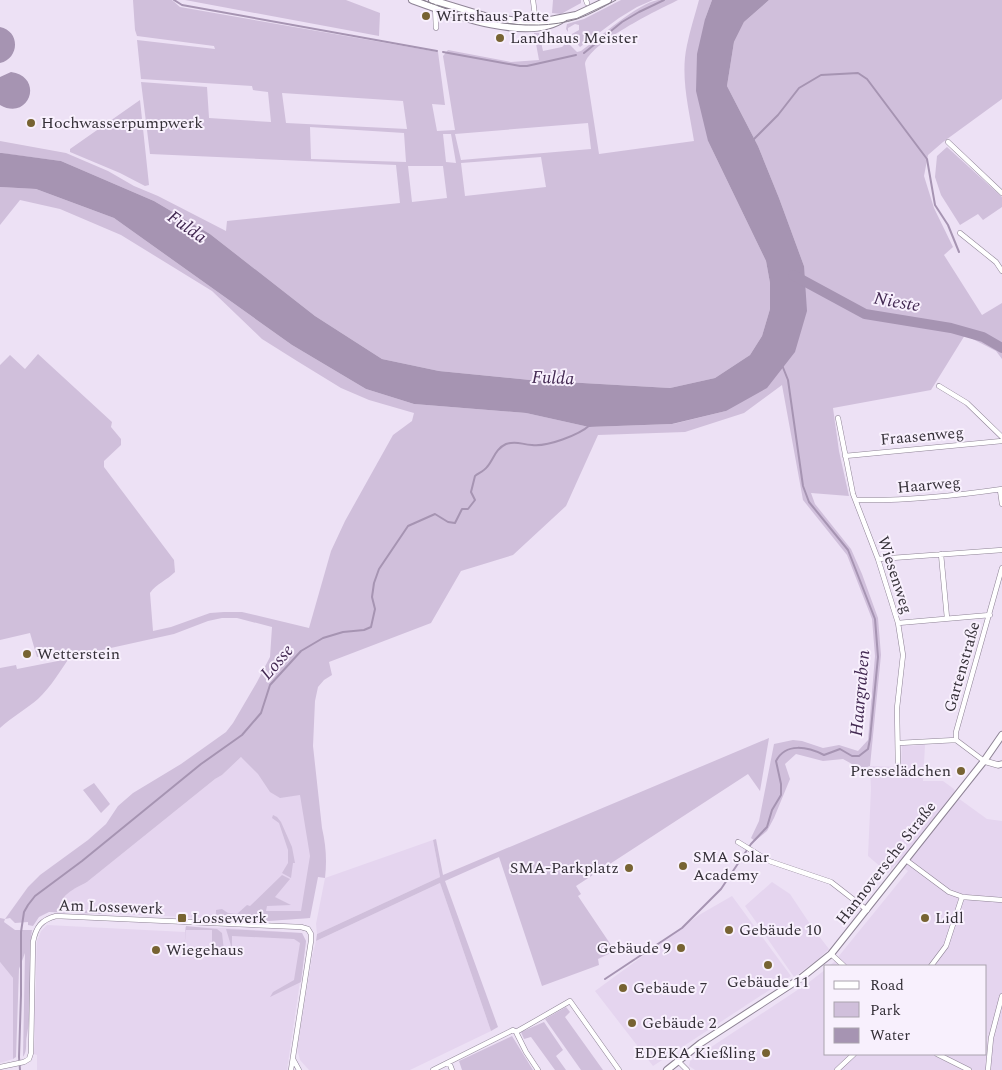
<svg xmlns="http://www.w3.org/2000/svg" width="1002" height="1070" font-family="Spectral,serif">
	<style>
		.built { fill: #e5d5ef }
		.green { fill: #d0bfdb; fill-rule: evenodd }
		.water { fill: #a694b2 }
		.lines { fill: none; stroke-linecap: round; stroke-linejoin: round }
		.stream { stroke: #a694b2; stroke-width: 2 }
		.river { stroke: #a694b2; stroke-width: 10 }
		.minor-casing { stroke: #8e8395; stroke-width: 5.5 }
		.tertiary-casing { stroke: #8e8395; stroke-width: 7 }
		.secondary-casing { stroke: #8e8395; stroke-width: 8 }
		.minor { stroke: #fff; stroke-width: 4.5 }
		.tertiary { stroke: #fff; stroke-width: 5.5 }
		.secondary { stroke: #fff; stroke-width: 6 }
		.tram { stroke: #867e8b; stroke-width: 1 }
		.poi-dot { fill: #776332; stroke: #f8f0fd; stroke-width: 2 }
		.labels { text-anchor: middle; dominant-baseline: central; stroke-width: 4; stroke-linejoin: round; paint-order: stroke }
		.poi-label { font-size: 16px; fill: #353038; stroke: #f8f0fd; text-anchor: start }
		.street-label { font-size: 16px; fill: #353038; stroke: #f8f0fd }
		.water-label { font-size: 18px; font-style: italic; fill: #422851; stroke: #f8f0fd }
	</style>
	<rect width="100%" height="100%" fill="#ede1f5"/>
	<path class="built" d="M925 745 923 781H943L954 789 958 798 987 819 1002 821V1070H695L689 1066 690 1061 808 983 826 969V1054H986V966H829L834 962 908 871 897 863 888 873 868 856 871 789 870 766 901 767 902 746Z
		M241 757 311 780 310 918 268 921 57 911 60 903 69 891 87 882 215 779 222 775Z
		M433 840 440 877 317 934 316 924 325 878Z
		M772 882 790 894 812 927 829 949 817 960 794 977 745 906Z
		M440 883 491 1031 410 1070H309L300 1060 297 1048 312 957 316 941Z
		M732 896 791 976 653 1066 595 991 699 915Z
		M47 925 185 932V927L228 928 302 933 306 941 287 1070H37V1055L34 1054 37 941 41 931Z
		M0 962 13 978V1059L0 1063Z"/>
	<path class="green" d="M133 0H172L180 7 438 52 445 105 432 104 437 131 455 130 443 56 448 50 511 62 539 60 534 33H539L543 51 562 47 567 42 577 52 581 51C599 38 638 3 658 0 664 0 671 0 678 0 658 10 589 43 585 64L599 154 694 141C689 109 680 77 687 45 690 30 695 15 699 0H712L705 19 708 141 766 261 770 283V309L762 336 750 355 715 378 670 388 530 380 439 371 382 359 315 316 210 234 154 201 61 161 0 153V141L66 153 108 171 134 186 158 196 226 231 227 221 400 203 396 165 150 154 141 82 207 87 209 118 271 122 268 92 253 90 252 86 141 79 137 40 215 49 214 46 137 36 135 30ZM282 93 403 101 407 129 286 123ZM588 123 591 149 461 160 455 134ZM310 127 404 133 406 162 311 159ZM443 134H451L456 163 446 162ZM541 157 546 187 465 196 461 163ZM408 166H443L447 198 412 202Z
		M185 0H346L380 13 379 36Z
		M553 0H581V3L561 14 552 13Z
		M621 0H653L637 7 619 18 580 47 570 35 579 30V25L575 24 568 28V32L566 29 567 24 584 19Z
		M769 0H1002V99L943 142 928 155 924 176 934 208 953 247 944 255 982 315 1002 303V359L996 351 965 335 931 390 833 408 839 451 849 496 811 493 815 504 851 549 862 574 878 618 881 655 870 766 861 769 843 759 823 761 796 754 785 764 790 779 774 818 767 831 755 841 751 838 759 821 774 744 793 740 802 741 823 748 839 745 858 751 868 740 875 656 872 619 847 555 803 500 782 385 744 413 685 432 598 435 566 506 513 555 461 571 431 623 329 662 332 675 324 680 318 687 315 701 313 746 322 828C326 845 327 861 325 878L318 877 310 918 268 921 216 919V910L222 909 228 913 237 914 247 905 250 906 282 875 290 879 275 897 291 905 267 906 266 911H301L310 856 300 795 280 798 270 792 258 774 241 757 222 775 215 779 87 882C73 890 61 893 60 910L102 911V914L49 912 39 917 33 926 28 925V922L15 923 10 918 5 919 4 922 15 930H32C27 964 33 1003 27 1035 25 1043 28 1050 23 1057L25 953 19 969 16 1057 13 1059V978L0 962V918L5 919 28 887 40 875 88 840 106 824 118 806 133 793 181 764 226 732 233 723 257 682 270 657 272 627 237 618H222L208 621 174 634 70 657C60 671 51 687 38 699 26 709 12 717 0 728V668L16 665 17 669 63 660 67 654 66 652 37 657 30 633 0 640V365L10 355 25 369 38 354 112 422 111 427 121 439V445L104 461V467L174 560 175 572C167 580 156 584 150 593L153 631 171 627 210 613 224 612H242L309 628 331 551 345 521 393 435 412 421 414 413 369 400 341 388 297 361 262 339 212 291 121 235 60 209 20 200 0 225V187L36 189 114 218 292 345 366 389 414 404 526 413 589 427 673 424 726 411 804 266 779 198 758 146 727 86 734 42 744 22Z
		M140 100 149 185 145 186 120 173 70 152V149Z
		M947 147 1002 197V207L983 220 978 214 960 225 941 195 935 177 937 156Z
		M769 738 760 791 748 774 576 886 581 894 578 896 615 951 598 959 599 965 542 986 499 857 445 881 498 1027 491 1031 440 883 316 941 317 934 440 877 433 840 436 839 443 875Z
		M94 783 110 804 101 813 83 790Z
		M273 815 277 817 281 822 292 847 295 863H293L291 878 282 873 288 863V850L279 823 272 818Z
		M186 926 217 929 222 933 224 951 212 953V930H186L184 951Z
		M226 929 302 933 306 941 301 982 270 997 273 992 294 980 300 943 294 939 232 936V949Z
		M566 1007 570 1012 565 1017 603 1070H581L545 1019Z
		M544 1022 563 1050 556 1056 566 1070H555L531 1037 524 1039 521 1032Z
		M512 1036 533 1070H462L459 1061Z"/>
	<path class="water" d="M712 0H769L744 22 734 42 727 86 758 146 779 198 804 266 807 311 795 352 767 388 726 411 672 424 589 427 526 413 414 404 366 389 292 345 114 218 36 189 0 187V153H2L61 161 154 201 210 234 315 316 382 359 439 371 530 380 670 388 715 378 750 355 762 336 770 309V283L766 261 708 141 696 91 697 54 705 19Z
		M0 27C20 31 20 58 0 63Z
		M11 72C45 77 29 122 0 105V77Z"/>
	<g class="lines">
		<path class="stream" d="M174 0 182 5 437 51
			M443 52 520 66H527L576 55
			M584 53 622 22 639 12 664 0
			M753 140 778 115 799 88 821 75 858 73 867 79 927 159 935 205 948 225 959 252
			M605 979 682 928 721 889 751 844 767 827 772 810 781 795V784L776 761C786 742 808 747 824 755L840 749 852 756H859L868 749 870 739 878 657 875 619 848 550 809 502 803 486 788 380 782 365
			M20 1070 19 1057 21 995V932L24 912 28 905 35 896 82 861 201 764 242 735 261 713 270 685 301 651 323 638 343 632 364 630 371 627 375 609 372 597 374 583 379 569 408 526 435 514 448 522 455 523 462 509H468L475 500 471 492 475 476C479 473 484 471 487 467 494 459 495 449 506 444 517 440 522 445 532 445 547 447 579 435 590 425"/>
		<path class="river" d="M793 275 865 314 951 328 983 337 1002 348"/>
		<defs>
			<path id="minor" d="M533 0 535 16
				M586 0 587 3
				M435 6 436 28
				M948 142 1002 193
				M960 233 996 262 1002 271
				M939 386 967 403 1002 437
				M838 418 853 494 878 559 898 623 903 655 897 708 898 767
				M845 456 1002 441
				M1000 490 1002 504
				M857 500C906 501 954 496 1002 489
				M941 554 947 618
				M878 559 1002 550
				M898 623 990 615
				M899 743 956 740
				M984 761 956 740V732L1002 568
				M738 842 769 861 831 882 867 910
				M906 860 949 892 963 897 1002 900
				M831 954 844 966
				M931 966 946 946 962 897
				M516 1032 526 1052 538 1070
				M937 1054 969 1070
				M293 1059 299 1070
				M678 1061 687 1070
				M449 1062 452 1070
				M0 1067 24 1062 29 1059 31 1053 33 942C36 927 41 920 56 916L301 927 308 929 311 934V941L291 1070
				M433 1070 513 1030 516 1032 570 1001 619 1070
				M837 1070 854 1054
				M988 1070 991 1038 1002 996"/>
			<path id="tertiary" d="M984 761 998 765 1002 764"/>
			<path id="secondary" d="M412 0C450 14 529 44 564 18
				M432 0 485 16 523 22 545 21 576 15 608 0
				M667 1070 701 1043 801 978 831 954 984 761 1002 735"/>
		</defs>
		<use href="#minor" class="minor-casing"/>
		<use href="#tertiary" class="tertiary-casing"/>
		<use href="#secondary" class="secondary-casing"/>
		<use href="#minor" class="minor"/>
		<use href="#tertiary" class="tertiary"/>
		<use href="#secondary" class="secondary"/>
		<path class="tram" d="M423 0C469 19 528 34 577 19 591 14 603 7 616 0"/>
	</g>
	<g class="poi-dot">
		<circle cx="426" cy="16" r="5"/>
		<circle cx="500" cy="38" r="5"/>
		<circle cx="31" cy="123" r="5"/>
		<circle cx="27" cy="654" r="5"/>
		<circle cx="961" cy="771" r="5"/>
		<circle cx="683" cy="866" r="5"/>
		<circle cx="629" cy="868" r="5"/>
		<rect x="177" y="913" width="10" height="10" rx="2.5"/>
		<circle cx="925" cy="918" r="5"/>
		<circle cx="729" cy="930" r="5"/>
		<circle cx="681" cy="948" r="5"/>
		<circle cx="156" cy="950" r="5"/>
		<circle cx="768" cy="965" r="5"/>
		<circle cx="623" cy="988" r="5"/>
		<circle cx="632" cy="1023" r="5"/>
		<circle cx="766" cy="1053" r="5"/>
	</g>
	<g class="labels">
		<g class="poi-label">
			<text x="436" y="16">Wirtshaus Patte</text>
			<text x="510" y="38">Landhaus Meister</text>
			<text x="41" y="123">Hochwasserpumpwerk</text>
			<text x="37" y="654">Wetterstein</text>
			<text x="951" y="771" text-anchor="end">Presselädchen</text>
			<text x="693" y="857">SMA Solar<tspan x="693" dy="18">Academy</tspan></text>
			<text x="619" y="868" text-anchor="end">SMA-Parkplatz</text>
			<text x="192" y="918">Lossewerk</text>
			<text x="935" y="918">Lidl</text>
			<text x="739" y="930">Gebäude 10</text>
			<text x="671" y="948" text-anchor="end">Gebäude 9</text>
			<text x="166" y="950">Wiegehaus</text>
			<text x="768" y="982" text-anchor="middle">Gebäude 11</text>
			<text x="633" y="988">Gebäude 7</text>
			<text x="642" y="1023">Gebäude 2</text>
			<text x="756" y="1053" text-anchor="end">EDEKA Kießling</text>
		</g>
		<g class="street-label">
			<text transform="translate(922 436) rotate(-5)">Fraasenweg</text>
			<text transform="translate(929 485) rotate(-5)">Haarweg</text>
			<text transform="translate(895 575) rotate(72)">Wiesenweg</text>
			<text transform="translate(962 667) rotate(-74)">Gartenstraße</text>
			<text transform="translate(886 863) rotate(-52)">Hannoversche Straße</text>
			<text transform="translate(111 907) rotate(2)">Am Lossewerk</text>
		</g>
		<g class="water-label">
			<text transform="translate(187 227) rotate(35)">Fulda</text>
			<text transform="translate(897 302) rotate(10)">Nieste</text>
			<text transform="translate(553 378) rotate(2)">Fulda</text>
			<text transform="translate(277 662) rotate(-49)">Losse</text>
			<text transform="translate(860 693) rotate(-85)">Haargraben</text>
		</g>
	</g>
	<rect x="824" y="965" width="162" height="90" fill="#f8f0fd" stroke="#aaa3ae"/>
	<rect x="834" y="981" width="25" height="8" fill="#ffffff" stroke="#aaa3ae"/>
	<text x="870" y="990" font-size="15" fill="#353038">Road</text>
	<rect x="834" y="1002" width="25" height="15" fill="#d0bfdb" stroke="#aaa3ae"/>
	<text x="870" y="1015" font-size="15" fill="#353038">Park</text>
	<rect x="834" y="1028" width="25" height="15" fill="#a694b2" stroke="#aaa3ae"/>
	<text x="870" y="1040" font-size="15" fill="#353038">Water</text>
</svg>
